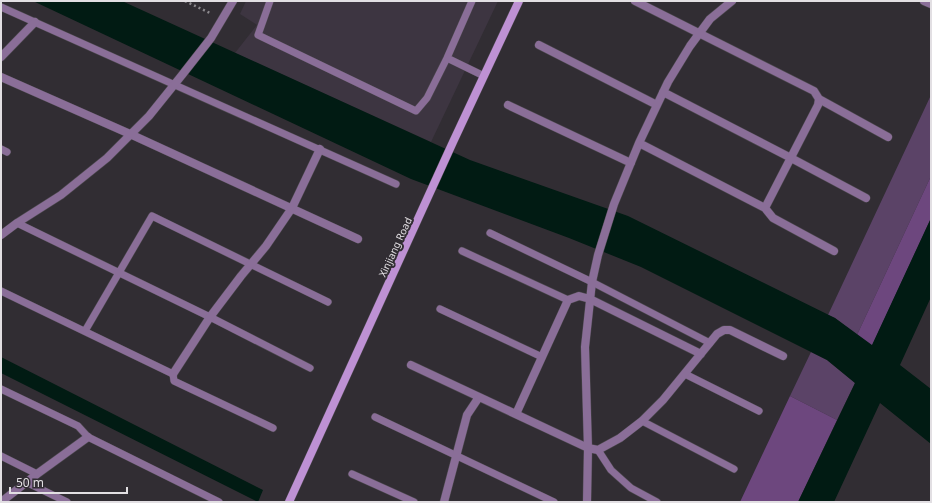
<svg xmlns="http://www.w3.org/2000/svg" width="932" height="503" font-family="'Noto Sans',sans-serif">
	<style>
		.built { fill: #3d3541 }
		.green { fill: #5b4367 }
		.forest { fill: #6d477e }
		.water { fill: #011b13 }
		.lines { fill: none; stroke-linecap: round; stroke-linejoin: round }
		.lane-casing { stroke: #4d494f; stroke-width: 8 }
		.street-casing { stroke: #4d494f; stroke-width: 9 }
		.secondary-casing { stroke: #4d494f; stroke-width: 9 }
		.path { stroke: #8d8a8f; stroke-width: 2.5; stroke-dasharray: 2 3; stroke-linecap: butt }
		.lane { stroke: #8a6e98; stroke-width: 7 }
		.street { stroke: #8a6e98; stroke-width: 8 }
		.secondary { stroke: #be91d4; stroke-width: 8 }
		.labels { text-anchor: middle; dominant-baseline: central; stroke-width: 4; stroke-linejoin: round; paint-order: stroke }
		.street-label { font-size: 10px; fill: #e2dfe3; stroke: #312d33 }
	</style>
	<rect width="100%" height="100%" fill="#312d33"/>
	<path class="built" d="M246 1H498L431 142 235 53 257 25 240 14Z"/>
	<path class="green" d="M931 95V176L857 335 835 318 828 315Z
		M811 352 827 360 855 383 837 420 790 396Z"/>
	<path class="forest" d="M931 176V218L872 346 857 335Z
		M790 396 837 420 798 502H740Z"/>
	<path class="water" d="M33 1H122L470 160 628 216 835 318 872 345 931 218V297L900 365 931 389V444L880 403 834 502H798L855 383 827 360 641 267 569 238 411 179Z
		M1 357 263 490 258 502 1 373Z"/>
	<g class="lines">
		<defs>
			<path id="lane" d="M270 1 258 35 416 111 427 98 447 58 472 1
				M1 7 396 184
				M447 58 484 76
				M1 149 7 152
				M17 223 210 317 310 368
				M490 233 592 282 710 343
				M462 251 568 300
				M1 291 173 374 174 381 273 428
				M440 309 542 357
				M85 331 152 216 328 302
				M685 374 759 411
				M1 389 78 426 88 437 219 502
				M375 417 554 502
				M642 421 734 469
				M598 450 611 470 631 488 657 502
				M1 456 37 474
				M352 474 414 502
				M26 482 67 502"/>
			<path id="street" d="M635 1 814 91 819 99 818 105 765 208 773 218 834 251
				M924 1 931 4
				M539 45 657 105
				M1 57 35 22
				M1 77 130 134 358 239
				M663 92 791 158 866 198
				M819 99 888 137
				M508 105 631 163
				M639 143 765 208
				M1 235 17 223 61 195 107 158 149 116 182 75 211 38 233 1
				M411 365 588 448 598 450 620 438 642 421 663 400 717 334 724 330H730L783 356
				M173 374 210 317 241 276 266 246 292 208 320 149
				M516 414 568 300 579 296 590 299 701 354
				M1 502 37 474 88 437
				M444 502 467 415 479 397
				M587 502 588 448 585 347 592 282 598 255 614 204 639 143 668 82 690 46 710 19 732 1"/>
			<path id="secondary" d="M289 502 453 142 519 1"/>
		</defs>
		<use href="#lane" class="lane-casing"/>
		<use href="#street" class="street-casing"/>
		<use href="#secondary" class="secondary-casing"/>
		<path class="path" d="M185 1 212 14"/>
		<use href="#lane" class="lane"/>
		<use href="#street" class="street"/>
		<use href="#secondary" class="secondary"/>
	</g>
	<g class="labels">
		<g class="street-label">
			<text transform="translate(395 247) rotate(-65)">Xinjiang Road</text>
		</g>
	</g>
	<rect width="932" height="503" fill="none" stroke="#e2dfe3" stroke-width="4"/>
	<path d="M10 487v6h117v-6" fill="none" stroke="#e2dfe3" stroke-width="2"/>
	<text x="16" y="487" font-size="12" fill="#e2dfe3" stroke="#312d33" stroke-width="3" paint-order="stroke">50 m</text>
</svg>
